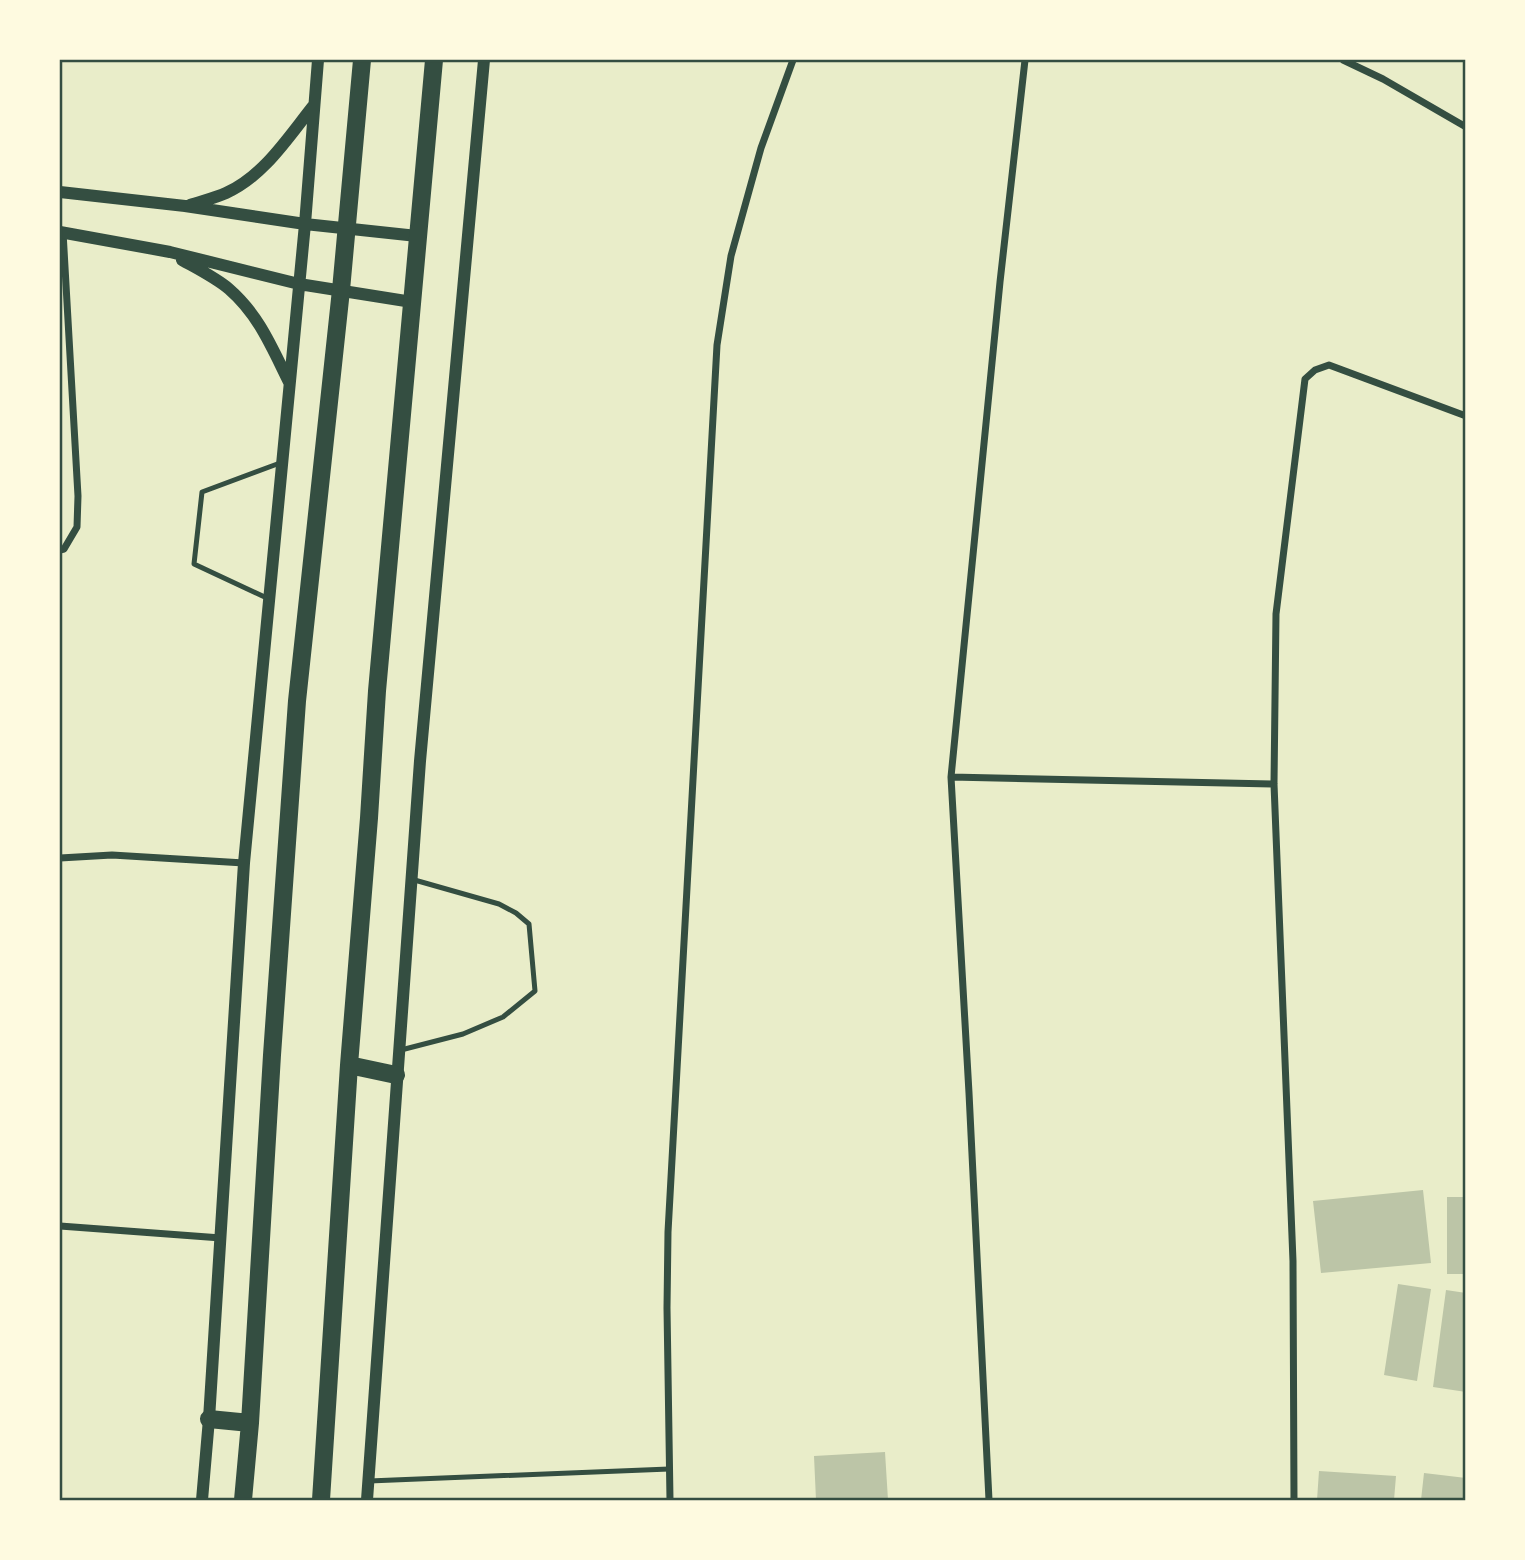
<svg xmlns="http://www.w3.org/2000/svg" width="1525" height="1560" font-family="Poppins,sans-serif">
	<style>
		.building { fill: #bcc5a7 }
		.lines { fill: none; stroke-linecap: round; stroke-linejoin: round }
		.service { stroke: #344e41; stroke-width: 5 }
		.minor { stroke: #344e41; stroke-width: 7 }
		.tertiary { stroke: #344e41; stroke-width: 12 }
		.primary { stroke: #344e41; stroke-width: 18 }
		.neatline { fill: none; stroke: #344e41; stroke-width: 2.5 }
	</style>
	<rect width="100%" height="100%" fill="#e9edc9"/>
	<path class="building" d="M1423 1190 1431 1263 1321 1273 1313 1201Z
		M1447 1197H1466V1274H1447Z
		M1398 1284 1431 1289 1417 1381 1384 1375Z
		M1446 1290 1466 1293V1392L1433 1387Z
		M885 1452 888 1500H816L814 1456Z
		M1319 1471 1396 1476 1394 1500H1317Z
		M1424 1473 1466 1478V1500H1421Z"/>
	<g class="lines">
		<path class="service" d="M269 599 194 564 202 492 280 463
			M401 1050 463 1034 503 1017 535 991 529 924 516 913 499 904 411 879
			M369 1481 669 1469"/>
		<path class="minor" d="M1343 60 1383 79 1466 127
			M60 550 64 549 77 527 78 496 63 232
			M951 777 1274 784
			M60 858 112 855 244 863
			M60 1226 221 1238
			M670 1500 667 1308 668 1232 717 345 731 256 761 148 793 60
			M989 1500 969 1093 951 777 1000 282 1025 60
			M1294 1500 1293 1261 1274 784 1276 614 1305 379 1315 370 1329 365 1466 416"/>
		<path class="tertiary" d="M60 192 185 206 305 224 417 236
			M190 205C202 201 215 198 226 193 264 176 289 136 314 105
			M60 232 170 252 299 284 412 302
			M182 260C198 269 216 278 229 289 259 315 272 348 289 382
			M202 1500 209 1419 244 863 305 224 318 60
			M367 1500 420 761 484 60"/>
		<path class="primary" d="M349 1065 396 1075
			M209 1419 250 1423
			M243 1500 250 1423 272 1055 297 701 341 290 362 60
			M321 1500 349 1065 369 818 377 691 434 60"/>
	</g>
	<rect width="1525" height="1560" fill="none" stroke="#fefae0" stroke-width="122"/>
	<rect x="61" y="61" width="1403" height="1438" class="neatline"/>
</svg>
